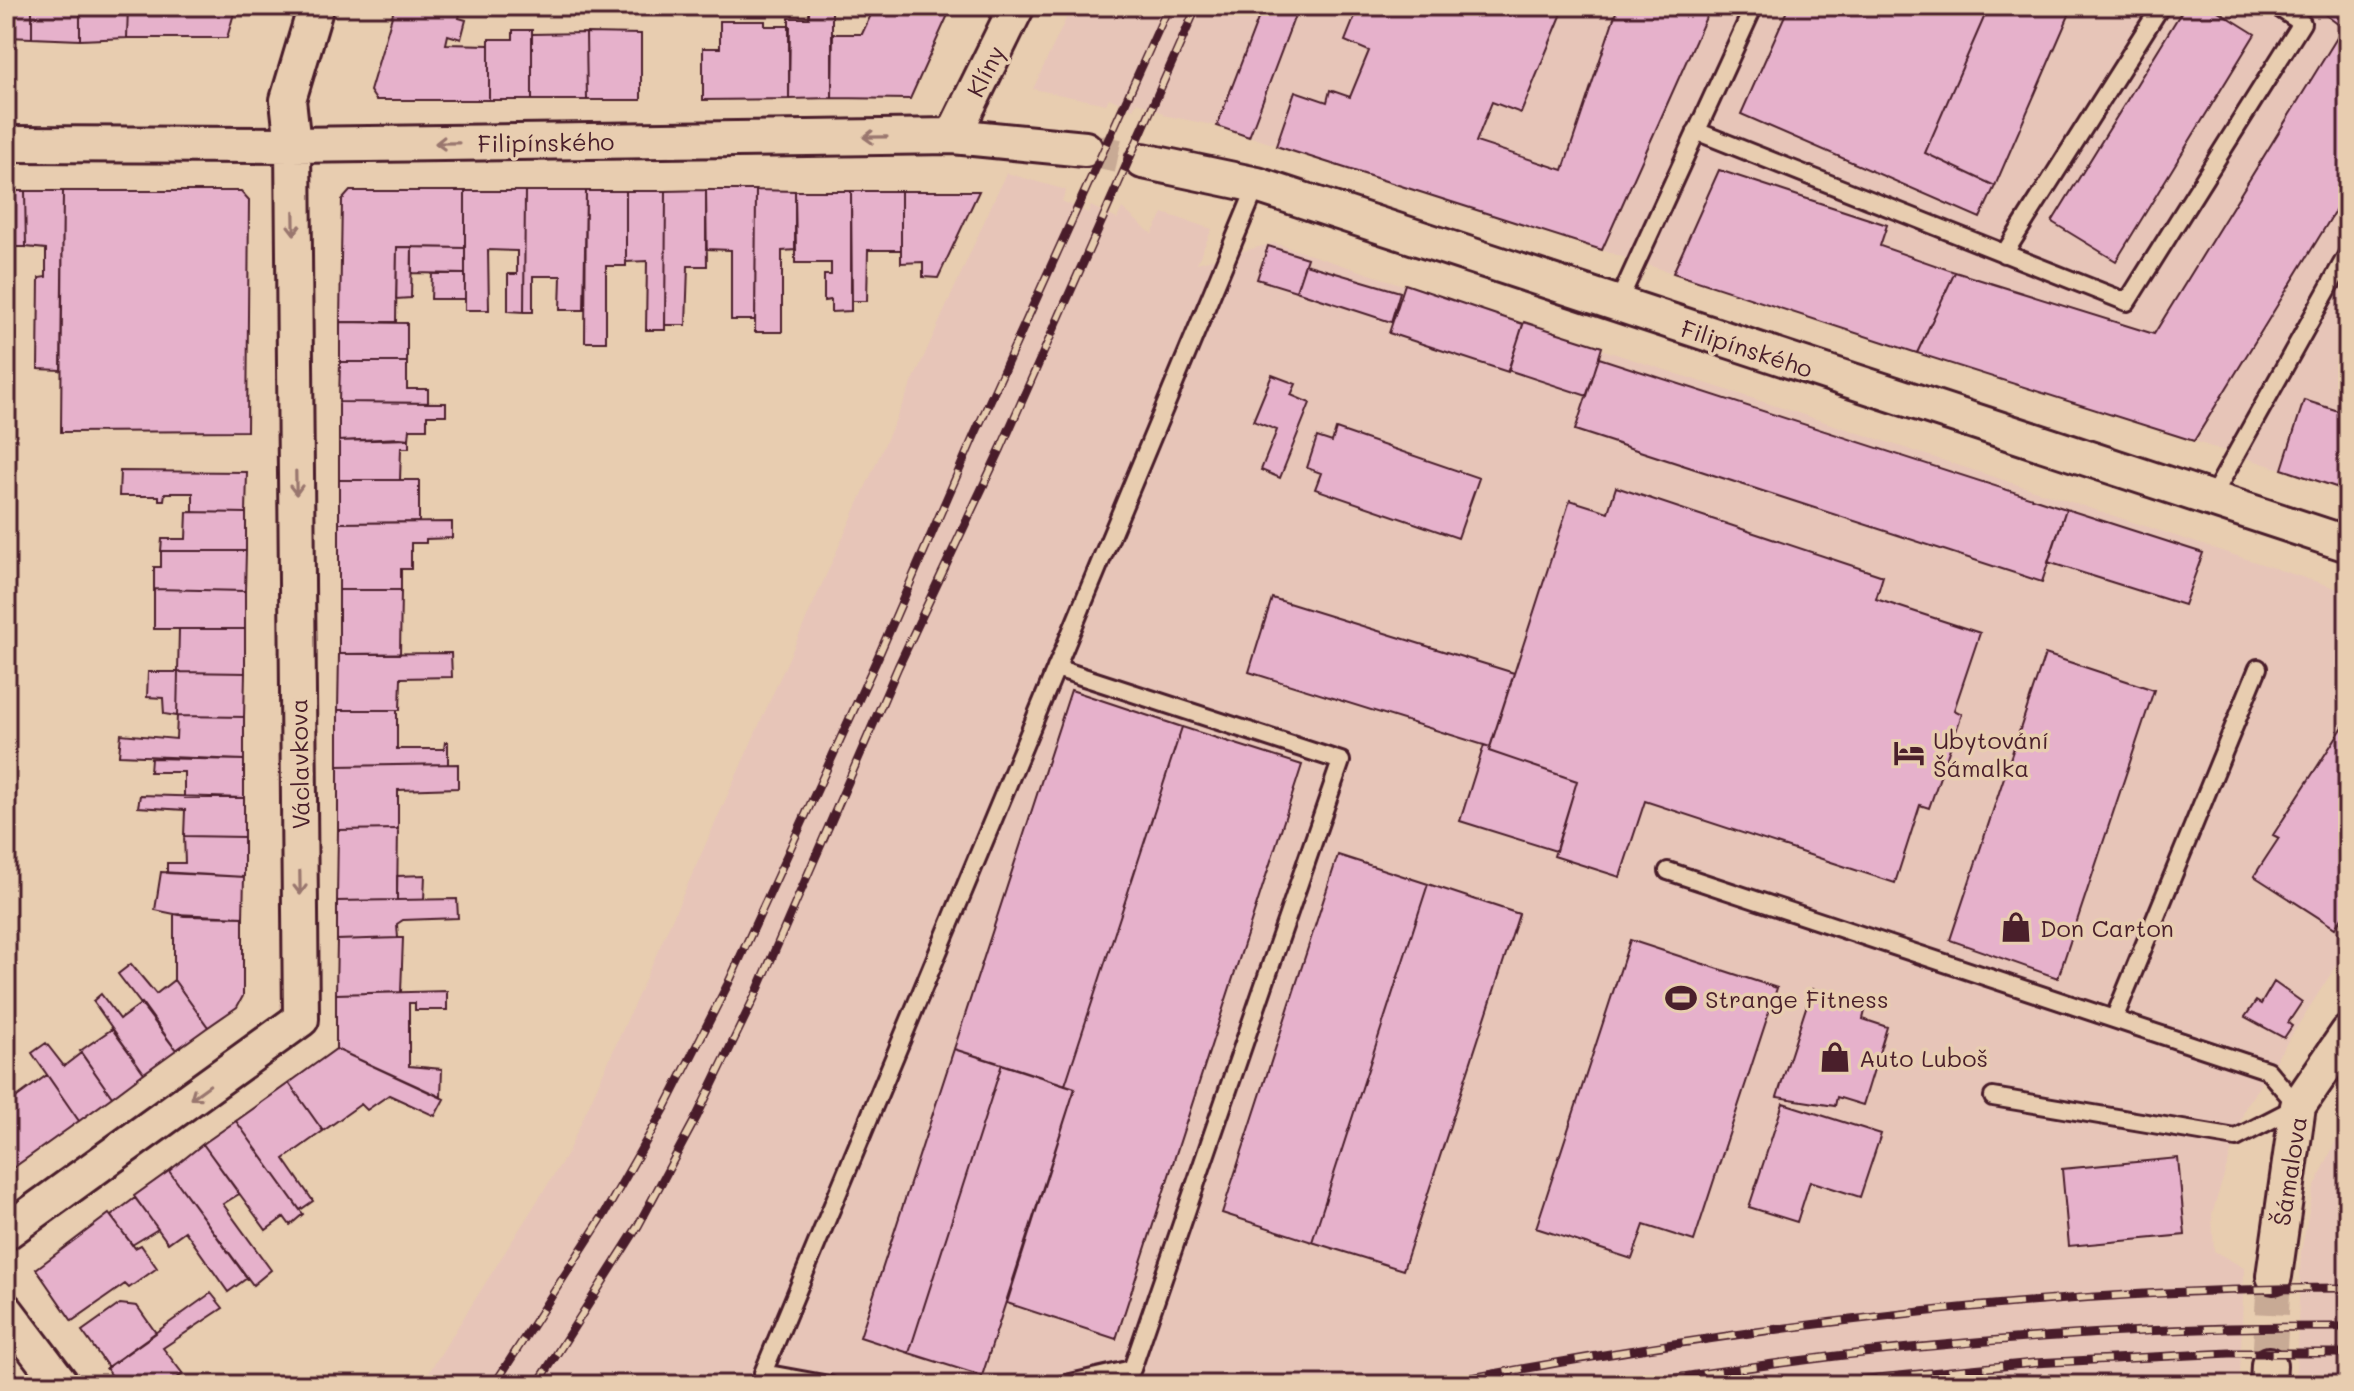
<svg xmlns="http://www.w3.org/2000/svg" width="2354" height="1391" font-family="Mali,sans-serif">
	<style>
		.built { fill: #e7c5b8 }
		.building { fill: #e6b1cb; stroke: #4a1f2b; stroke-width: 2 }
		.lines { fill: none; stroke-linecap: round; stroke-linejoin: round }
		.street-tunnel { stroke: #c8aa95; stroke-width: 34; stroke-dasharray: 34 17; stroke-linecap: butt }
		.lane-casing { stroke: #4a1f2b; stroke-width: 22 }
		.street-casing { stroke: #4a1f2b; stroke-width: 40 }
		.lane { stroke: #e8cdb0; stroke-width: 16 }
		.street { stroke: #e8cdb0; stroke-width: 34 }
		.rail-casing { stroke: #4a1f2b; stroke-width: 9 }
		.rail { stroke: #e8cdb0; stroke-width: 6; stroke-dasharray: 18; stroke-linecap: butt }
		.oneway { stroke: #99766e }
		.labels { text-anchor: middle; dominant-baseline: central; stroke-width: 7; stroke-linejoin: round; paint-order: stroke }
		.street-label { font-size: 24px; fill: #4a1f2b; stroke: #e8cdb0 }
		.poi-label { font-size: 24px; fill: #4a1f2b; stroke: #e8cdb0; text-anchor: start }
	</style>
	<rect width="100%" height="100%" fill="#e8cdb0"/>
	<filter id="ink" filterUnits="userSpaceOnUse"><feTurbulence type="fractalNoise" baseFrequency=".0125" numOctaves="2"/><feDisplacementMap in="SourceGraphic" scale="16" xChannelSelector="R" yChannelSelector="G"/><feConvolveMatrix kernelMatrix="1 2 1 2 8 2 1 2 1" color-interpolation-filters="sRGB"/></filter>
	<g filter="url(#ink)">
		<path class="built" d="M1072 6H2348V491L1217 126 1163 115V113L1137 102 1133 109 1109 98 1106 104 1033 89Z
			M1006 173 1066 190 1062 201 1088 213 1091 206 1117 219 1122 208 1152 234 1163 213 1212 229 1197 263 1274 243 2348 592V947L2245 1108 2212 1214 2214 1251 2244 1268 2240 1378 2236 1385H421L567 1154Z
			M2348 1114V1385H2299L2296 1372 2301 1252 2313 1191Z"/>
		<path class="building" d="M6 6H32V38L6 37Z
			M32 6H80V40L32 38Z
			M80 6H128L127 38 80 40Z
			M128 6H236L227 38H127Z
			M395 6H462L459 18 466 20 461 39 448 35 446 44 489 45V100H376L370 91Z
			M809 6H832V98L789 99V18H809Z
			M875 6H952L910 99 832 98 833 34H862Z
			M1263 6H1287L1297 10 1249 137 1217 126Z
			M1359 6H1565L1521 113 1492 102 1476 142 1563 170 1618 6H1711L1602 250 1276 146 1295 91 1327 102 1330 90 1350 97 1369 51 1345 41Z
			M1789 6H1989L1925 153 1995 186 1980 218 1741 114Z
			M1989 6H2073L1995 186 1925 153Z
			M2185 6H2210L2255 34 2116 261 2052 222Z
			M2314 6H2348V190L2194 441 1917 353 1955 272 2154 334 2343 28Z
			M720 21H765V26H790L789 99 703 100V48H720Z
			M513 30H532V100H489V39H513Z
			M586 33 587 100H532V34Z
			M586 33 641 34V100H587Z
			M1719 170 1887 225 1880 246 1955 272 1917 353 1673 273Z
			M706 190H756L755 320H731V250L706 249Z
			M706 190 707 266H688L686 325H665L666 191Z
			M756 190 795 191 796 250 782 251V332H755Z
			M6 191H25L26 247H6Z
			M25 191H63L61 370 38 369 39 278 46 277V249L26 247Z
			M63 191H241L249 200 247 431 61 432Z
			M350 191H465V248L397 247 396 322H340L342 200Z
			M465 191H525L524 312 508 311V274H517V251L488 250 489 310H465Z
			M525 191H586L584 310H560L561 276H533V312H524Z
			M586 191H626V266H606V342H585Z
			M626 191H666L665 330H646L647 261 626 262Z
			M795 191H851V311L831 312V300L824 301V275H831V263H795Z
			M851 191H901V250H868L867 301H852Z
			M901 191H979L938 278 923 277V262L901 263Z
			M1268 246 1307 258 1296 291 1257 279Z
			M397 247H412L411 298 396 299Z
			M412 247 465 248V274L412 273Z
			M1305 264 1400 292 1391 322 1296 291Z
			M432 274H465V299H431Z
			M1405 284 1523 324 1508 372 1389 333Z
			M340 322 407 323V362H340Z
			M1524 322 1602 347 1587 396 1508 370Z
			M1599 358 2066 509 2042 582 1575 430Z
			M340 362H407V389H428V403L339 402Z
			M1272 375 1296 384 1291 395 1310 403 1280 478 1261 470 1277 430 1253 421Z
			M2304 400 2348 414V491L2282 469Z
			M339 402 446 403V415H427V429H410L409 439 339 441Z
			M1336 429 1479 478 1458 538 1315 489 1321 473 1307 468 1317 437 1332 442Z
			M400 438 409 439V448H401L400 480H339V441Z
			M120 471 247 472 246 513 193 512V493H165L164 500H159V496H119Z
			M339 480H419V522L339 523Z
			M1616 487 1883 576 1876 599 1980 633 1954 710 1962 714 1929 808 1920 805 1895 883 1645 801 1620 877 1554 856 1577 781 1489 751 1570 500 1608 512Z
			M2066 509 2203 553 2184 605 2048 562Z
			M187 512 246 513V551H161L162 539H186Z
			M452 522V538L426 539V543H411V569H401V590H339V523Z
			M161 551H246L245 591 154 589V567H161Z
			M154 589 245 591V629H154Z
			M339 590H401L400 654H339Z
			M1272 598 1514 673 1490 747 1249 672Z
			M179 629H245V673L178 672Z
			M451 653 452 677 401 678 400 710H338L339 654Z
			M2045 654 2154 690 2058 978 1950 940Z
			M148 672H178L177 716 164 714 163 698 147 697Z
			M178 672 245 673 244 717 177 716Z
			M1071 690 1182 727 1065 1085 954 1049Z
			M338 710H397V749H444L445 742H448V764L338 766Z
			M177 716 244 717V760L119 755 121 734 176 739Z
			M2348 719V908L2335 928 2254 876 2279 838 2273 835Z
			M1182 727 1302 765 1116 1339 1007 1303 1075 1088 1065 1085Z
			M1484 745 1490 747 1489 751 1577 781 1556 851 1460 821Z
			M151 758 244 760V798H184V772H150Z
			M458 764V788L398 790V829L338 830V766Z
			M140 795 244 798V837L184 836 185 810 138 807Z
			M398 829 397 900 337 901 338 830Z
			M184 836 244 837V877L167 873V863H185Z
			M1338 855 1428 884 1312 1242 1222 1213Z
			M161 872 244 877 243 917 184 916 155 910Z
			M425 875 424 900H397V876Z
			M1428 884 1519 914 1403 1270 1312 1242Z
			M457 899 458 918 403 920 397 924 398 938 337 940V901Z
			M174 914 243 917V996L237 1007 208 1027 174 980Z
			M398 938H403L401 992 336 994 337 940Z
			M1630 940 1777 988 1694 1241 1644 1225 1632 1259 1536 1228Z
			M131 964 156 994 174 980 208 1027 176 1050 118 974Z
			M2274 982 2302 1002 2288 1023 2292 1026 2284 1038 2245 1017 2256 1001 2261 1004Z
			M1812 989 1866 1007 1863 1019 1887 1027 1863 1105 1837 1097 1835 1106 1777 1097Z
			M447 991V1010H415V1003H409V1066L442 1069 441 1097 336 1049V994Z
			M101 994 120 1019 142 1003 176 1050 144 1073 93 1001Z
			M112 1029 144 1073 112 1097 80 1051Z
			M46 1043 64 1066 81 1053 112 1097 79 1121 32 1053Z
			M336 1049 444 1099 435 1116 389 1095 367 1110 361 1104 323 1131 289 1083Z
			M954 1049 1002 1064 909 1353 860 1337Z
			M1002 1064 1075 1088 982 1376 909 1353Z
			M47 1075 79 1121 6 1173V1105Z
			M289 1083 323 1131 284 1159 313 1201 300 1210 236 1121Z
			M1783 1103 1881 1134 1860 1197 1810 1181 1797 1222 1749 1207Z
			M236 1121 303 1214 290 1225 284 1217 266 1230 203 1144Z
			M203 1144 239 1194 223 1204 271 1270 253 1285 169 1171Z
			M2178 1158 2185 1235 2069 1246 2062 1169Z
			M169 1171 247 1278 228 1292 185 1231 168 1243 134 1196Z
			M135 1198 158 1229 132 1245 111 1216Z
			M109 1214 135 1248 141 1245 157 1268 129 1288 125 1284 72 1321 36 1269Z
			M211 1293 223 1308 163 1348 183 1374 167 1385H119L106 1368Z
			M120 1304 137 1306 156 1333 108 1367 82 1331Z"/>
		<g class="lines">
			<path class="street-tunnel" d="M1085 149 1143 161
				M2269 1365 2274 1276"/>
			<defs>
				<path id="lane" d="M1696 131 2127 302 2302 23 2276 6
					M2004 254 2161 6
					M1617 305 1754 6
					M2211 499 2348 253
					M1056 668 1341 761 1132 1369 1062 1385
					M1668 871 2267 1070 2298 1106 2236 1138 1993 1097
					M2114 1019 2258 668
					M829 1385 763 1373 1257 185"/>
				<path id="street" d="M953 136 1017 6
					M6 144 293 145 953 136 1085 149
					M1143 161 1257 185 2348 544
					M6 1232 301 1019 293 145 288 100 316 6
					M2274 1276 2298 1106 2348 1033
					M6 1311 62 1385
					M2268 1385 2269 1365"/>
			</defs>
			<use href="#lane" class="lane-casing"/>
			<use href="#street" class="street-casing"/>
			<use href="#lane" class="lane"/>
			<use href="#street" class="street"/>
			<defs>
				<path id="rail" d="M494 1385 605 1213 666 1106 728 984 878 657 974 436 1169 6
					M537 1385 638 1226 697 1116 756 994 898 667 1001 448 1197 6
					M1434 1385C1735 1328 2041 1289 2348 1288
					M1632 1385C1867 1346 2109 1326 2348 1327
					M1805 1385 2034 1363 2230 1353H2348"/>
			</defs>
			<use href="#rail" class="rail-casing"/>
			<use href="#rail" class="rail"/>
		</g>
		<defs><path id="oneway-shaft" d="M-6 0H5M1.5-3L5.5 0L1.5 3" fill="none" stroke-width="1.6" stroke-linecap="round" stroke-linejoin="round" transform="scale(2)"/></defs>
		<g class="oneway">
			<use href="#oneway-shaft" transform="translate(875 137) rotate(179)"/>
			<use href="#oneway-shaft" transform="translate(447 143) rotate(179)"/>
			<use href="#oneway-shaft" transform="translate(294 223) rotate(89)"/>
			<use href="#oneway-shaft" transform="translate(296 483) rotate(89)"/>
			<use href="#oneway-shaft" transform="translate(300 883) rotate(89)"/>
			<use href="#oneway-shaft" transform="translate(200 1092) rotate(144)"/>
		</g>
	</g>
	<defs>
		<symbol id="hotel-bare" viewBox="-9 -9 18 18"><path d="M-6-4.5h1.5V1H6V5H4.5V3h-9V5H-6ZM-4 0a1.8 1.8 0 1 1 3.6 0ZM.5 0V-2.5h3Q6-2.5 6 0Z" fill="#4a1f2b" stroke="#e8cdb0" stroke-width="2.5" paint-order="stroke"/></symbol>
		<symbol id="shop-bare" viewBox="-9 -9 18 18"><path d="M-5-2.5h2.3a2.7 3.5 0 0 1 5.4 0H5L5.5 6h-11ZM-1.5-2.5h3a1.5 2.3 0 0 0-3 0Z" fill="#4a1f2b" stroke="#e8cdb0" stroke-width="2.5" paint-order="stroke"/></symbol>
		<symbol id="stadium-bare" viewBox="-9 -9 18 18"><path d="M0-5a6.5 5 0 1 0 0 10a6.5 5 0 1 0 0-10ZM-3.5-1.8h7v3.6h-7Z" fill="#4a1f2b" stroke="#e8cdb0" stroke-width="2.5" paint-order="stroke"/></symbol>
	</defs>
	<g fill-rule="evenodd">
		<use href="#hotel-bare" x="1887" y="731" width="44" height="44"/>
		<use href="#shop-bare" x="1994" y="905" width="44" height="44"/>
		<use href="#stadium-bare" x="1659" y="976" width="44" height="44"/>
		<use href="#shop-bare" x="1813" y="1035" width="44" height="44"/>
	</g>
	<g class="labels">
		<g class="street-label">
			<text transform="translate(985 71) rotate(-63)">Klíny</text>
			<text transform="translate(546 142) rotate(-1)">Filipínského</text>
			<text transform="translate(1747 348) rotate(18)">Filipínského</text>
			<text transform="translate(299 764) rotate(-91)">Václavkova</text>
			<text transform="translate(2289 1171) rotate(-81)">Šámalova</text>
		</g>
		<g class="poi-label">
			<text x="1933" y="739">Ubytování<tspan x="1933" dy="28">Šámalka</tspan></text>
			<text x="2040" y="927">Don Carton</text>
			<text x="1705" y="998">Strange Fitness</text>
			<text x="1859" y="1057">Auto Luboš</text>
		</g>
	</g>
	<rect width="2354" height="1391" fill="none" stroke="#e8cdb0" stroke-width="32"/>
	<rect x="16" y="16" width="2322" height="1359" fill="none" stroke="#4a1f2b" stroke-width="3" filter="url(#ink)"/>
</svg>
